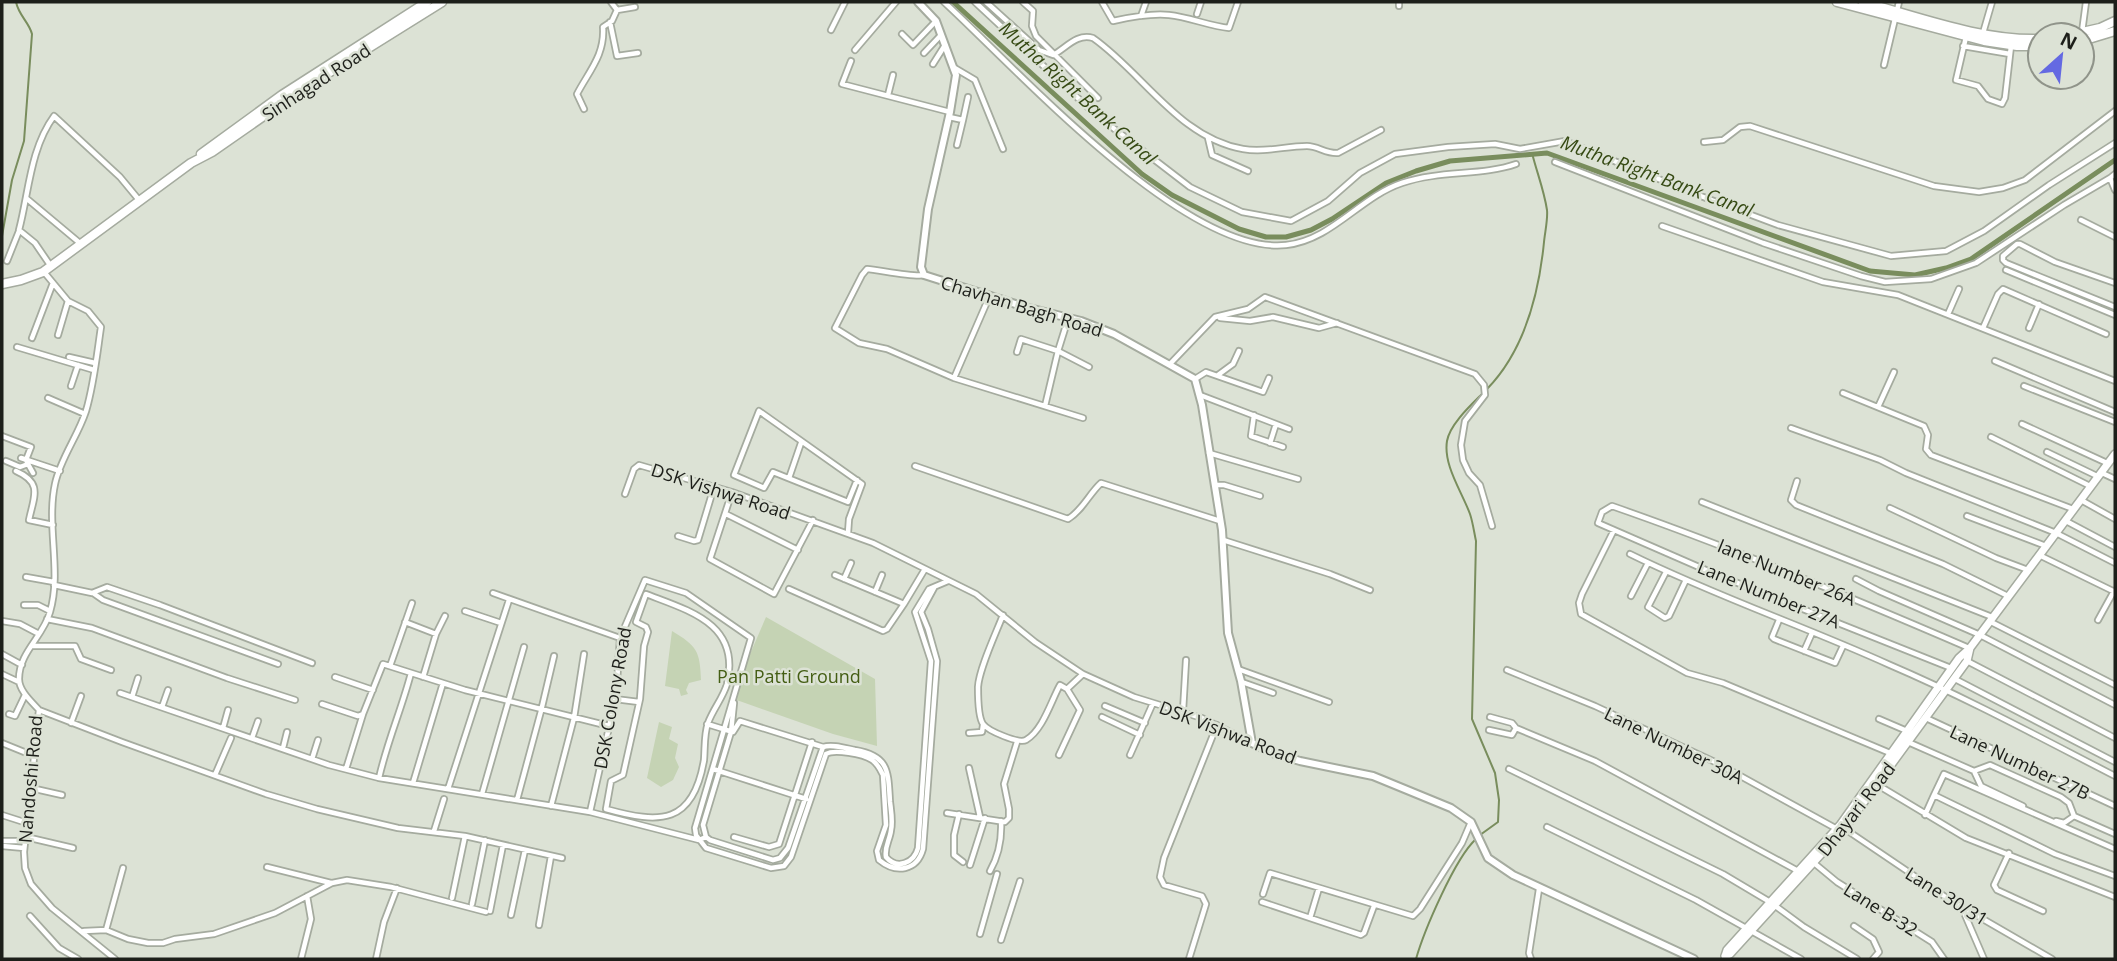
<svg xmlns="http://www.w3.org/2000/svg" width="2117" height="961" font-family="'Open Sans',sans-serif">
	<style>
		.green { fill: #c5d3b4 }
		.lines { fill: none; stroke-linecap: round; stroke-linejoin: round }
		.stream { stroke: #798d5d; stroke-width: 2 }
		.canal { stroke: #798d5d; stroke-width: 5 }
		.minor-casing { stroke: #a5ab9f; stroke-width: 8 }
		.tertiary-casing { stroke: #a5ab9f; stroke-width: 10 }
		.secondary-casing { stroke: #a5ab9f; stroke-width: 10 }
		.primary-casing { stroke: #a5ab9f; stroke-width: 11 }
		.minor { stroke: #fff; stroke-width: 4.5 }
		.tertiary { stroke: #fff; stroke-width: 6 }
		.secondary { stroke: #fff; stroke-width: 7 }
		.primary { stroke: #fff; stroke-width: 8 }
		.labels { text-anchor: middle; dominant-baseline: central; stroke-width: 5; stroke-linejoin: round; paint-order: stroke }
		.street-label { font-size: 18px; fill: #1d1f1a; stroke: #dce2d5 }
		.park-label { font-size: 18px; fill: #445e14; stroke: #dce2d5 }
		.water-label { font-size: 19px; font-style: italic; fill: #364a14; stroke: #dce2d5 }
	</style>
	<rect width="100%" height="100%" fill="#dce2d5"/>
	<path class="green" d="M766 617 875 679 877 746 833 734 731 698Z
		M672 631C697 646 700 651 701 680L689 683 686 690 688 694 681 696 679 689 665 686Z
		M659 722 672 727 669 739 678 744 675 758 679 767 673 780 661 787 647 778Z"/>
	<g class="lines">
		<path class="stream" d="M2 236 12 180 24 141 32 34C29 22 19 16 16 2
			M2 320V329
			M1487 389C1524 351 1539 293 1544 242 1545 232 1548 219 1547 210 1544 190 1537 173 1532 153
			M1480 835 1498 822 1499 800 1495 773 1472 719 1476 541C1474 532 1473 523 1470 514 1462 492 1443 465 1447 441 1450 424 1471 405 1483 393
			M1416 959C1424 931 1455 858 1476 839"/>
		<path class="canal" d="M953 2 1142 174 1172 195 1239 229 1266 237H1286L1311 230 1332 219 1386 183 1416 171 1450 161 1547 153 1870 271 1915 275 1946 268 1971 259 2115 160"/>
		<defs>
			<path id="minor" d="M944 2C1015 67 1185 256 1286 245 1332 240 1360 197 1402 183 1440 170 1482 176 1516 164
				M975 2 1095 114 1190 187 1242 212 1291 221 1328 201 1360 173 1395 154 1448 147 1495 144 1520 149 1565 141 1698 195 1778 225 1891 256 1946 251 1984 231 2049 185 2115 143
				M986 2 1039 50 1053 55C1066 48 1077 33 1093 38 1143 73 1179 138 1243 149 1265 153 1285 146 1307 146 1318 146 1326 154 1338 153L1381 130
				M1023 2 1033 11 1032 26 1036 36 1098 98
				M1102 2 1113 21C1131 17 1151 13 1169 15 1189 17 1209 26 1229 28L1238 2
				M1399 6V2
				M617 10 635 7
				M1197 14 1201 2
				M1141 16 1146 2
				M610 22 617 56 638 53
				M831 30 845 2
				M2082 32 2086 2
				M1983 33 1992 2
				M902 34 913 45 936 21
				M1966 37 1956 80 1978 86 1988 99 2002 104 2005 98 2011 46
				M1963 46 2010 54
				M855 50 896 2
				M924 53 941 35
				M851 61 842 84 950 112
				M933 64 945 45
				M1884 65 1899 2
				M953 67 975 80 1003 149
				M888 95 893 75
				M584 109 577 94C589 71 605 55 603 27L612 21 617 10 611 2
				M949 117 963 120 957 145
				M963 120 968 97
				M1208 138 1212 155 1248 171
				M1704 142 1723 140 1740 127 1750 126 1934 186 1979 192 2003 188 2025 180 2115 111
				M1555 162 1763 243 1861 276 1885 282 1931 279 1976 263 2064 205 2110 178
				M2115 174 2110 178 2115 190
				M26 198 81 244
				M2081 220 2115 237
				M1662 226 1823 282 1898 295 2115 381
				M7 261 19 231
				M50 265 35 243 19 230C29 192 30 149 54 116L120 177 139 200
				M2006 270 2115 315
				M44 272 68 301 88 311 101 327C97 354 94 384 86 411 78 436 60 459 55 484 46 526 62 571 50 612 43 637 19 652 19 679 19 691 32 702 39 710L24 852 25 868 31 884 52 908 115 959
				M924 275C917 278 879 270 867 269L862 275 835 328 859 343 887 349 954 378 990 295
				M2115 283 2055 262 2020 244H2017L2003 256V260L2006 263 2115 307
				M1948 314 1959 289
				M1220 318 1250 321 1273 317 1319 328 1337 323
				M1983 328 1998 294 2003 289 2106 334
				M2029 328 2039 304
				M58 335 68 301
				M32 338 53 283
				M17 347 94 370
				M1017 352 1021 339 1058 351 1068 319
				M69 357 95 363
				M1995 361 2115 412
				M1170 364 1215 317 1248 309 1265 297 1475 374 1484 385 1485 395 1465 421 1461 445 1463 460 1469 473 1480 485 1492 526
				M1218 375 1233 364 1239 351
				M954 378 1083 418
				M1195 379 1206 372 1263 392 1269 378
				M71 386 78 365
				M2024 386 2115 422
				M1843 393 1924 426 1928 435 1926 449 1931 455 2073 509
				M1200 395 1289 429
				M48 398 85 414
				M1045 406 1058 351 1089 367
				M1878 407 1894 372
				M1254 415 1251 436 1283 447
				M2022 424 2107 463
				M1791 428 1880 460 1906 473 2056 533 2115 563
				M2 436 31 447 26 460 28 464
				M1991 437 2090 486
				M1270 443 1276 424
				M2047 452 2097 476
				M1209 453 1298 479
				M21 458 60 471
				M6 461 20 467 28 464 33 473
				M915 466 1068 519C1082 511 1089 494 1101 483L1220 521
				M16 471C43 483 34 496 29 520L53 525
				M2102 473 2115 479
				M789 478 801 443
				M1797 481 1791 500 1796 505 1943 564 2008 596
				M1215 485H1224L1260 496
				M732 492 710 559 774 594 813 520
				M625 494 634 469 639 465 732 492 873 543 976 594 1035 642 1083 674 1134 697 1202 718 1252 743
				M2081 500 2115 519
				M1702 502 1992 617
				M1890 508 1996 558 2028 570
				M726 514 798 550
				M1967 516 2046 546
				M2066 521 2115 547
				M1614 530 1582 594 1579 603 1581 614 1687 673 1723 683 1890 753
				M848 533 849 519 862 484 759 411 734 475 764 488 773 472 848 502 857 480
				M678 536 694 541 698 540 714 487
				M1223 540 1330 574 1370 590
				M1630 554C1715 596 1804 626 1890 665 1967 698 2041 738 2115 776
				M2039 555 2115 592
				M1666 572 1648 607 1665 618 1669 616 1685 582
				M835 575 904 604 925 569
				M26 577 54 582
				M844 579 851 563
				M1856 579 1879 591 1980 635 2115 705
				M54 585 92 593 107 587 160 605 312 663
				M789 589 883 631 887 629 904 604
				M875 592 882 575
				M93 593 103 600 278 664
				M493 593 620 638
				M646 594C690 611 741 624 727 684 723 698 713 709 708 723 704 734 705 748 704 760 693 825 660 824 606 809L611 781 623 775 640 699 644 646 648 632 646 627 636 622Z
				M1631 596 1648 563
				M24 605H38L50 611
				M465 611 501 623
				M1003 615C996 633 979 669 978 687 978 695 978 717 983 724 988 731 1019 744 1026 740 1043 730 1051 701 1060 685L1067 689 1083 674
				M47 619 92 628 227 678 295 700
				M1779 620 1772 637 1774 639 1835 663 1843 646
				M2098 620 2114 591
				M2 621 20 624 39 634
				M405 622 436 634
				M1991 622 2115 685
				M32 646H75L81 659 111 670
				M1804 651 1812 633
				M2 654 22 665
				M1967 661 2115 738
				M390 666 412 603
				M1951 668 1715 574 1598 523 1602 512 1612 506C1733 548 1851 597 1969 648
				M1238 669 1329 702
				M1507 670 1595 706 1715 762 1837 829
				M2 674 19 682
				M335 677 373 690
				M423 677 436 634 445 616
				M1955 679 2115 762
				M1242 682 1273 693
				M120 693 329 765 379 778 590 812 699 840 706 837
				M132 697 138 678
				M615 699 639 702
				M322 704 358 716 363 714 383 664 465 690 609 726
				M1105 706 1145 723
				M162 707 168 690
				M39 710 122 742 266 794 317 809 398 828 465 836 562 858
				M1183 711 1186 660
				M9 714 15 716 25 695
				M1102 717 1140 735
				M1490 717 1512 723 1516 728 1595 761 1798 871
				M1926 718 2115 806
				M1879 719 1907 731
				M71 723 81 696
				M707 724 733 732 740 721 823 747
				M223 728 228 710
				M1489 730 1512 735 1516 728
				M969 733 982 732 983 725
				M252 738 258 721
				M1908 742 1974 771 1990 765 2061 797 2069 803 2074 816 2115 834
				M2 743 34 756
				M823 747C832 744 845 748 855 750 890 756 888 772 890 802 891 811 893 821 891 830 890 840 884 847 886 857 897 870 914 863 918 848L931 661 915 612 929 589 948 581
				M283 748 287 732
				M1059 755 1080 710 1067 689
				M1130 755 1153 703
				M312 759 318 740
				M969 768 980 817
				M346 769 363 714
				M713 769 806 799
				M1509 769 1723 874 1770 902 1804 927 1857 959
				M1974 771 1981 786 2023 806
				M215 775 231 738
				M379 778C387 742 402 708 411 673
				M413 783 443 683
				M1876 784 1966 838 2115 897
				M31 788 62 795
				M448 789 509 600
				M482 794 524 647
				M517 800 541 711 554 656
				M551 806 574 718 584 654
				M590 812 616 696 620 638 645 580 686 593 751 638 695 828 696 835 706 848 771 868 784 866 791 857 826 754C834 749 863 754 872 760 878 764 880 769 883 775L886 825 877 851 879 860C896 874 917 871 923 849L937 661 928 629 921 612 934 588
				M947 813 1005 822 1009 818V809L1004 784 1017 742
				M959 814 954 835V855L963 862
				M2 815 27 823
				M1925 815 1934 795
				M2056 821 2064 823 2074 816
				M1547 827 1696 900 1801 959
				M1845 829 1950 900 2052 959
				M434 831 444 799
				M26 837 73 848
				M706 837 710 840 773 860 780 858 788 848 823 747
				M706 837 703 825 731 732 734 703
				M734 837 769 847 779 844 812 742
				M2 841H25
				M2 846 24 848
				M2115 849 1944 774 1934 795 2055 854 2115 876
				M2009 853 1994 885 1997 890 2043 911
				M1814 863 1837 882 1932 942 1944 959
				M970 865 985 818
				M267 867 331 883
				M990 871C999 855 1002 839 1001 821
				M1263 894 1270 873 1413 916 1420 909 1462 843 1471 822
				M452 898 465 836
				M1262 902 1361 935 1364 933 1374 906
				M472 904 485 840
				M1962 908 1984 959
				M490 911 503 845
				M511 915 525 850
				M30 916 59 948 78 959
				M1310 918 1319 888
				M539 925 551 856
				M1854 926 1873 939 1879 952 1873 959
				M106 930 123 868
				M84 931 106 930 128 939 148 943H163L175 939 214 934 275 913 332 883 347 880 391 887 486 912
				M980 934 997 874
				M1001 940 1020 881
				M301 959 311 919 307 896
				M376 959 384 922 397 888
				M1189 959 1206 904 1202 896 1164 885 1160 877 1164 858 1217 725
				M1531 959 1529 953 1539 889"/>
			<path id="tertiary" d="M918 2 936 21 956 75 950 112 928 209 921 267 924 275 1025 307 1081 321 1114 334 1195 379 1202 405 1222 530 1228 633 1241 681 1252 743 1272 753 1300 761 1373 776 1451 808 1471 822 1488 858 1513 875 1694 959"/>
			<path id="secondary" d="M1725 956 1727 950 1841 824 1959 658 1970 648 2115 454
				M1725 956 1730 954 1844 829 1967 661 1970 648"/>
			<path id="primary" d="M1837 2 1984 41 2017 46H2040
				M1863 2C1919 17 1982 41 2040 39
				M2069 35 2100 28 2115 21
				M2082 41 2115 31
				M201 154 282 95 427 2
				M2 284 21 280 43 272 191 163 212 152 301 90 442 2"/>
		</defs>
		<use href="#minor" class="minor-casing"/>
		<use href="#tertiary" class="tertiary-casing"/>
		<use href="#secondary" class="secondary-casing"/>
		<use href="#primary" class="primary-casing"/>
		<use href="#minor" class="minor"/>
		<use href="#tertiary" class="tertiary"/>
		<use href="#secondary" class="secondary"/>
		<use href="#primary" class="primary"/>
	</g>
	<g class="labels">
		<g class="street-label">
			<text transform="translate(316 82) rotate(-33)">Sinhagad Road</text>
			<text transform="translate(1022 306) rotate(17)">Chavhan Bagh Road</text>
			<text transform="translate(721 491) rotate(18)">DSK Vishwa Road</text>
			<text transform="translate(1787 572) rotate(22)">lane Number 26A</text>
			<text transform="translate(1769 594) rotate(22)">Lane Number 27A</text>
			<text transform="translate(612 698) rotate(-80)">DSK Colony Road</text>
			<text transform="translate(1228 732) rotate(21)">DSK Vishwa Road</text>
			<text transform="translate(1674 745) rotate(26)">Lane Number 30A</text>
			<text transform="translate(2020 762) rotate(25)">Lane Number 27B</text>
			<text transform="translate(30 779) rotate(-85)">Nandoshi Road</text>
			<text transform="translate(1856 809) rotate(-52)">Dhayari Road</text>
			<text transform="translate(1947 896) rotate(32)">Lane 30/31</text>
			<text transform="translate(1881 909) rotate(32)">Lane B-32</text>
		</g>
		<g class="park-label">
			<text x="789" y="676">Pan Patti Ground</text>
		</g>
		<g class="water-label">
			<text transform="translate(1078 93) rotate(42)">Mutha Right Bank Canal</text>
			<text transform="translate(1657 176) rotate(20)">Mutha Right Bank Canal</text>
		</g>
	</g>
	<rect width="2117" height="961" fill="none" stroke="#1d1f1a" stroke-width="7"/>
	<g transform="translate(2061 56) rotate(27)"><circle r="33" fill="#dce2d5" stroke="#90948a" stroke-width="2"/>
	<path d="M0-5L12 26L0 18L-12 26Z" fill="#6469e2"/>
	<text y="-10" font-size="19" font-weight="bold" text-anchor="middle" fill="#1d1f1a">N</text>
	</g>
</svg>
